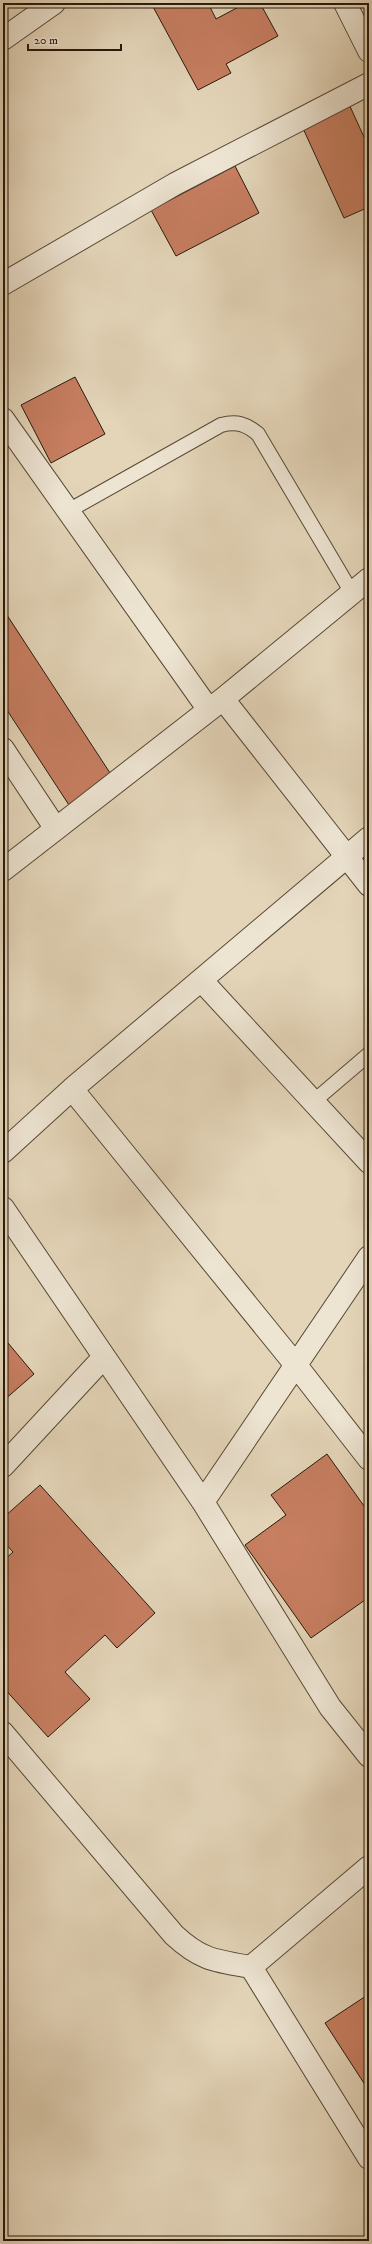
<svg xmlns="http://www.w3.org/2000/svg" width="372" height="2244" font-family="'IM FELL DW Pica',serif">
	<style>
		.building { fill: #c77e61; stroke: #261a0b }
		.lines { fill: none; stroke-linecap: round; stroke-linejoin: round }
		.lane-casing { stroke: #564936; stroke-width: 16 }
		.street-casing { stroke: #564936; stroke-width: 24 }
		.lane { stroke: #ede4d2; stroke-width: 14 }
		.street { stroke: #ede4d2; stroke-width: 22 }
	</style>
	<rect width="100%" height="100%" fill="#e4d5b9"/>
	<filter id="stains"><feTurbulence type="fractalNoise" baseFrequency=".005" numOctaves="4"/><feColorMatrix values="0 0 0 0 .2 0 0 0 0 .09 0 0 0 0 .02 0 0 0 .5 -.17"/></filter>
	<radialGradient id="worn" r=".72"><stop offset=".6" stop-color="#630" stop-opacity="0"/><stop offset="1" stop-color="#630" stop-opacity=".3"/></radialGradient>
	<path class="building" d="M151 3H208L216 19 246 3H260L278 36 226 64 231 73 198 90Z
		M348 102 369 148V207L344 218 301 124Z
		M235 166 259 213 176 256 151 210Z
		M75 377 105 434 51 463 21 405Z
		M3 609 112 776 69 805 3 704Z
		M3 1337 34 1374 3 1401Z
		M327 1454 369 1513V1606L365 1600 311 1638 245 1545 286 1515 271 1495Z
		M40 1485 155 1613 117 1648 105 1635 65 1672 90 1699 48 1737 3 1687V1561L13 1552 3 1541V1518Z
		M369 1994V2091L325 2023Z"/>
	<g class="lines">
		<defs>
			<path id="lane" d="M68 511 221 425C237 421 246 424 258 434L352 593
				M313 1102 369 1054"/>
			<path id="street" d="M345 3 369 51
				M3 39 54 3
				M3 284 175 184 369 84
				M3 419 209 710
				M223 699 369 885
				M3 749 56 829
				M3 870 223 699 369 579
				M201 980 369 1162
				M72 1089 295 1364 369 1459
				M3 1152 72 1089 369 838
				M3 1208 203 1502 330 1707 369 1756
				M3 1466 104 1357
				M203 1502 369 1257
				M3 1733 174 1935C201 1960 215 1961 251 1967L369 1867
				M251 1967 369 2158"/>
		</defs>
		<use href="#lane" class="lane-casing"/>
		<use href="#street" class="street-casing"/>
		<use href="#lane" class="lane"/>
		<use href="#street" class="street"/>
	</g>
	<rect width="372" height="2244" fill="none" stroke="#e4d5b9" stroke-width="16"/>
	<rect x="4" y="4" width="364" height="2236" fill="none" stroke="#261a0b" stroke-width="2"/>
	<rect x="8" y="8" width="356" height="2228" fill="none" stroke="#261a0b"/>
	<path d="M28 44v6h93v-6" fill="none" stroke="#261a0b" stroke-width="2"/>
	<text x="34" y="44" font-size="12" fill="#261a0b" stroke="#ede4d2" stroke-width="3" paint-order="stroke">20 m</text>
	<rect width="100%" height="100%" filter="url(#stains)"/>
	<rect width="100%" height="100%" fill="url(#worn)"/>
</svg>
